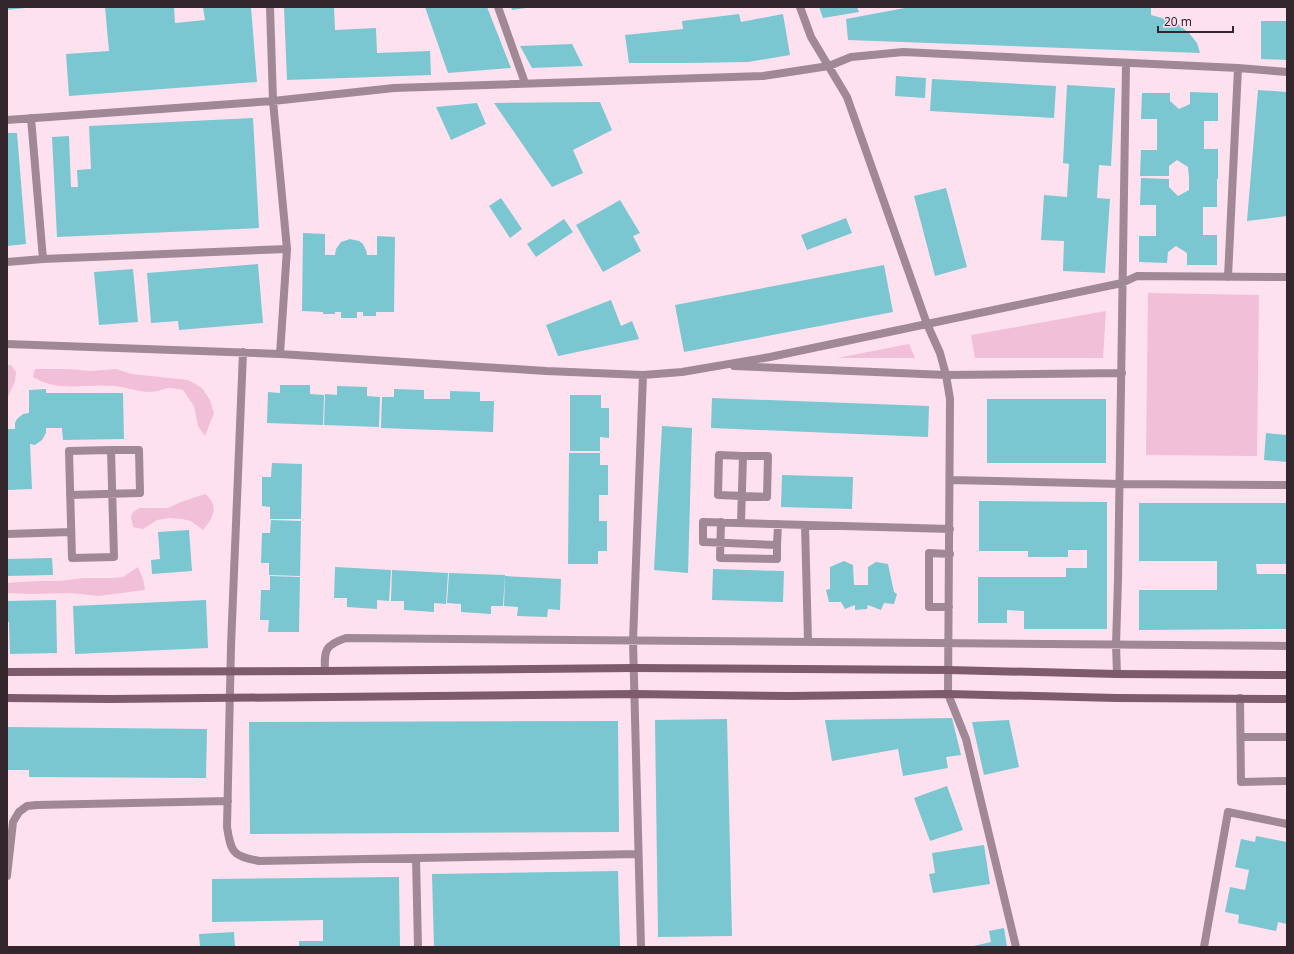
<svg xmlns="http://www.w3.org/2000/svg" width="1294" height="954" font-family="'Noto Sans',sans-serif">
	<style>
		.green { fill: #f1bfd8 }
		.building { fill: #7ac6d1 }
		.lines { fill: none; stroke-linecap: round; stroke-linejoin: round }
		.street { stroke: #a18895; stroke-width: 8 }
		.secondary { stroke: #7d5a6c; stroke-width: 8 }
	</style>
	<rect width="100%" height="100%" fill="#fee1ef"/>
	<path class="green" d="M1148 293 1259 295 1257 456 1146 455Z
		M1106 311 1103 358H975L971 335Z
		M909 344 915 358H837Z
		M7 365H11L16 372 15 381 7 399Z
		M35 369H68L90 371 116 369 132 374 188 380 202 388 210 400 214 413 205 436 198 426 194 406 183 390C178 389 173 388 168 388 162 389 156 392 150 392 138 392 126 387 114 386 86 383 59 393 33 377Z
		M205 494C220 506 213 518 203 530L191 521 182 519 169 518 157 520 143 529 133 527 131 517 133 512 139 508H168L181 502Z
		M138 567 143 579 145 590 98 596 70 593 31 594 7 593V583L38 581H59L84 578H112L123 577Z"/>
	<path class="building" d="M7 7H26V8L7 10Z
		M105 7H174L175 23 205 20 203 7H251L257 82 69 96 66 54 109 51Z
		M284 7H334L335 30 376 28 377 53 430 51 431 75 287 80Z
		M425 7H487L511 68 448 73Z
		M511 7H526V8L512 10Z
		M819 7H857L859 12 823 18Z
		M910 7H1151V15L1169 20 1178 24 1189 33 1197 43 1200 53 848 40 846 19Z
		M739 14 741 22 783 14 790 55 748 62 686 63H629L625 35 683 29 682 21Z
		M1261 21H1287V60L1261 59Z
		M572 44 583 66 532 68 520 46Z
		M896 76 926 78 925 98 895 96Z
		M932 79 1056 86 1054 118 930 111Z
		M1067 85 1115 88 1111 166 1099 165 1097 198 1110 199 1105 273 1063 271 1064 241 1041 240 1044 195 1067 197 1069 164 1063 163Z
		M1258 90 1287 92V216L1247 221Z
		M1190 92 1218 93V121H1204V149H1218V179L1210 178 1217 179V207H1203V235H1217V265H1187V253L1176 246 1168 252 1167 263 1139 262V236H1156V205H1140L1141 178 1169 179V187L1178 196 1189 190V178L1188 167 1177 160 1169 166V176H1140L1141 150H1157V119H1141L1142 93H1170V101L1179 109 1190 104Z
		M600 102 612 130 573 150 583 173 552 187 494 103Z
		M477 103 486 124 451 140 436 107Z
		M253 118 259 228 57 237 52 137 69 136 71 187H78L77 170 91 169 89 126Z
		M7 133H17L26 244 7 246Z
		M946 188 967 267 935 276 914 196Z
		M501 198 522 229 510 238 489 206Z
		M620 200 640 233 633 236 641 251 603 272 576 225Z
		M846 218 852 233 807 250 801 235Z
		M564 219 573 232 536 257 527 244Z
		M303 233 325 234V255H335L336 249 341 242 350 239 359 241 363 244 366 250 367 255H377V236L395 237 394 312H376V316H363V312H357V318H341V312H335V314H323V312L302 311Z
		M258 264 263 323 179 330 178 321 151 323 147 273Z
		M884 265 893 312 684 352 675 305Z
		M133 269 138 322 99 325 94 272Z
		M611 300 621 326 632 321 639 339 558 356 546 325Z
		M280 385H310V394L324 395 323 425 267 423 268 392 280 393Z
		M337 386 367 387V396L380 397 379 427 324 425 325 394 337 395Z
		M46 389V393H123L124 439 63 440 62 428H46V433L42 440 35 445 30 444 32 489 7 490V429H15V423L17 419 23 414 29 413V390Z
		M394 389 424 390V399H450V391L480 392V401H494L493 432 381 428 382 397H394Z
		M570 395H601V408H609V438L600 437V451H570Z
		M712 398 929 406 928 437 711 428Z
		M987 399H1106V463H987Z
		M662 426 692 428 688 573 654 570Z
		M1266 433 1287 435V462L1264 460Z
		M569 453H600V465H608V495H599V521H607V551H598V564H568Z
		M272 463 302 464 301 519H270V507L262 506V477H271Z
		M782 475 853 477 852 509 781 507Z
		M979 501 1107 502V629H1024V611L1007 610V623H978V577H1066V568H1087V550H1068V557H1028V551H979Z
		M1139 503H1287V564H1256L1257 574H1287V629L1139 630V590H1217V561H1139Z
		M271 520 301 521 300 576 269 575V563H261L262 533H270Z
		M189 530 192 571 152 574 151 560 160 559 158 532Z
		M52 558 53 575 7 576V559Z
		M844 561 853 565 854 585H868V567L876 562 888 564 894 592 897 594 894 604 884 603 881 610 868 605 867 609 855 610V605L845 609 841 602H829L826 590 830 589V567Z
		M335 567 391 570 389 601 377 600V609L347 607V598H334Z
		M713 569 784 571 783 602 712 600Z
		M392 570 448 573 446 604 434 603V612L404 610V601H391Z
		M449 573 505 575 503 606H491V614L461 612V604L447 603Z
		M270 576 300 577 299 632H268L269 620H260L261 590H270Z
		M505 576 561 579 560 610 548 609 547 617 517 616 518 607 504 606Z
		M56 600 57 653 10 654 9 622H7V601Z
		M206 600 208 648 75 654 73 606Z
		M952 718 961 755 946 757 948 768 903 776 898 749 832 761 825 720Z
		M727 719 732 936 658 937 655 720Z
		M1009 720 1019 767 984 775 972 722Z
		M618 721 619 832 250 834 249 722Z
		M7 727 207 729 206 778 29 777V770H7Z
		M947 786 963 830 930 841 914 798Z
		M1256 836 1287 842V924L1278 922 1276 931 1238 923 1239 915 1225 912 1230 887 1245 890 1249 870 1235 867 1241 839 1255 842Z
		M984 845 990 884 933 893 929 874 935 873 932 853Z
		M618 871 620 947H434L432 874Z
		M399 877 400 947H299V941H323V920L212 922V879Z
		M1004 928 1007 947H969L991 942 989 931Z
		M234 932 235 947H200L199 934Z"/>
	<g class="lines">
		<path class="street" d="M270 7 273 101 287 249 280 354
			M498 7 525 83
			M800 7 811 37 847 97 927 324 940 353 946 375 950 399 948 694 966 739 1016 947
			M31 118 43 259
			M7 120 273 101 394 88 763 76 829 66 851 57 903 52 1238 68 1287 72
			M7 262 43 259 287 249
			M1228 277 1238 68
			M7 344 280 354 546 371 643 375 682 372 770 357 1122 283 1137 276 1287 277
			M243 352 231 646 227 827C231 853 233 856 259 861L638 854
			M734 366 946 375 1122 373
			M111 450 114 557 72 558 69 451Z
			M950 480 1120 484 1287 485
			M70 495 140 493 139 450H111
			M721 522 720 558 777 559V545
			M741 523 743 456H768L767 497 718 495 719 455 743 456
			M778 524 777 545 703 542V522L950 529
			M805 525 808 642
			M7 534 71 532
			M949 607H929V553L950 554
			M325 671C324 650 325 645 346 638L1287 646
			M1117 674 1116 645 1118 580 1126 63
			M1240 698 1241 782 1287 781
			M1241 737H1287
			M416 858 418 947
			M7 876 13 822 19 812 27 806 37 805 228 801
			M641 947 633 641 643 375
			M1204 947 1228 812 1287 824"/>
		<path class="secondary" d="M7 672 325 671 633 668 948 670 1117 674 1287 675
			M7 698 110 699 634 694 790 696 948 694 1117 698 1287 699"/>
	</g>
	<rect width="1294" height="954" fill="none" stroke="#32252c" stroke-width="16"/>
	<path d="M1158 26v6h75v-6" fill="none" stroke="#32252c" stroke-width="2"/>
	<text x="1164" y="26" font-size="12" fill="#32252c" stroke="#fee1ef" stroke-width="3" paint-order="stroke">20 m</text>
</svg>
